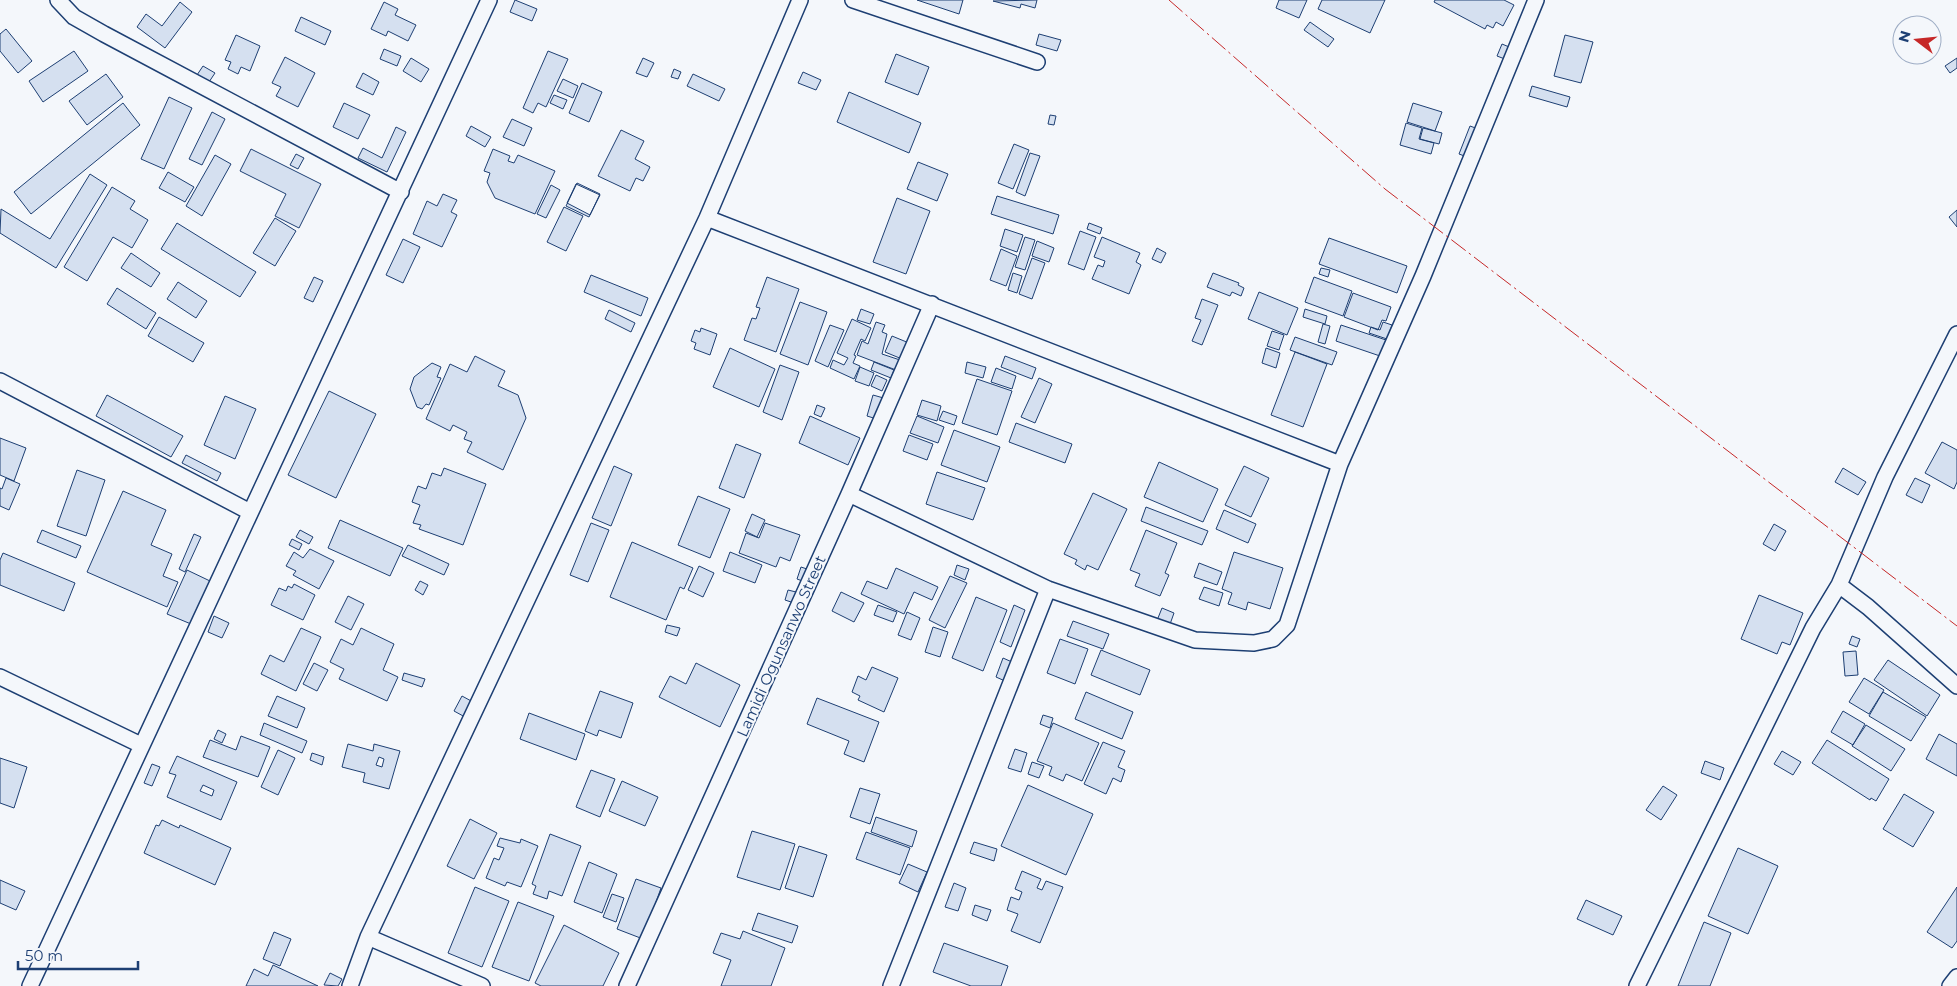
<svg xmlns="http://www.w3.org/2000/svg" width="1957" height="986" font-family="Montserrat,sans-serif">
	<style>
		.building { fill: #d5e0f0; stroke: #1d3f73; fill-rule: evenodd }
		.lines { fill: none; stroke-linecap: round; stroke-linejoin: round }
		.street-casing { stroke: #1d3f73; stroke-width: 18 }
		.street { stroke: #f4f7fb; stroke-width: 15 }
		.power { stroke: #c62828; stroke-width: 1; stroke-dasharray: 18 4 2.5 4; stroke-linecap: butt }
		.labels { text-anchor: middle; dominant-baseline: central; stroke-width: 4; stroke-linejoin: round; paint-order: stroke }
		.street-label { font-size: 15px; fill: #1d3f73; stroke: #f4f7fb }
	</style>
	<rect width="100%" height="100%" fill="#f4f7fb"/>
	<path class="building" d="M515 0 537 9 532 21 510 12Z
		M917 0H963L959 14Z
		M1037 0 1035 8 1021 4 1020 8 993 1Z
		M1279 0H1307L1299 18 1276 8Z
		M1322 0H1385L1370 33 1318 9Z
		M1435 0H1504L1514 5 1503 26 1496 22 1493 28 1487 25 1485 29 1434 2Z
		M180 2 192 12 165 48 137 27 146 14 162 26Z
		M384 2 398 9 395 15 416 25 408 41 388 31 386 36 371 29Z
		M301 17 331 31 325 45 295 31Z
		M1310 22 1334 39 1328 47 1304 30Z
		M6 29 32 61 18 73 0 51V34Z
		M1039 34 1061 40 1057 51 1036 45Z
		M236 35 260 46 250 71 241 67 238 74 228 69 231 62 225 60Z
		M1565 35 1593 42 1581 83 1554 76Z
		M1502 44 1514 49 1510 61 1497 56Z
		M384 49 401 56 397 66 380 59Z
		M74 51 88 71 43 102 29 81Z
		M548 51 568 59 546 107 538 103 533 113 523 108Z
		M896 54 929 67 918 95 885 82Z
		M285 57 315 73 298 107 276 96 281 87 272 83Z
		M411 58 429 69 421 82 403 71Z
		M643 58 654 63 647 77 636 73Z
		M1957 58V68L1950 73 1945 66Z
		M203 66 215 73 209 82 197 75Z
		M674 69 681 72 678 79 671 77Z
		M803 72 821 80 816 90 798 83Z
		M363 73 379 82 373 95 356 87Z
		M106 74 123 97 87 125 69 101Z
		M693 74 725 89 719 101 687 86Z
		M563 79 578 86 573 98 557 91Z
		M582 83 602 92 589 122 569 113Z
		M1532 86 1570 97 1567 107 1529 96Z
		M849 92 921 123 909 153 837 122Z
		M554 95 567 100 563 109 550 103Z
		M169 97 192 108 164 169 141 159Z
		M123 103 140 125 31 214 14 192Z
		M344 103 370 115 358 139 333 127Z
		M1413 103 1442 112 1435 131 1407 122Z
		M212 112 225 119 202 165 189 159Z
		M1050 115 1056 116 1054 125 1048 124Z
		M512 119 532 128 524 146 503 137Z
		M1406 123 1422 128 1419 139 1434 143 1431 154 1400 145Z
		M471 126 491 137 485 147 466 136Z
		M1470 126 1481 130 1470 158 1459 154Z
		M396 127 406 132 387 172 358 158 363 148 382 158Z
		M1423 128 1442 133 1439 144 1420 139Z
		M621 130 644 141 635 159 650 167 643 181 636 178 630 191 598 176Z
		M1014 144 1029 150 1013 189 998 183Z
		M251 149 321 184 299 228 275 216 286 194 240 171Z
		M493 149 510 156 508 161 514 163 518 155 555 171 535 214 495 198 487 182 490 173 484 171Z
		M1030 153 1040 156 1025 196 1016 192Z
		M296 154 304 158 298 169 290 165Z
		M215 155 231 164 202 216 186 206Z
		M918 162 948 174 937 201 907 189Z
		M168 172 194 187 185 202 159 188Z
		M90 174 107 185 56 268 0 233 1 209 50 239Z
		M577 183 600 194 589 217 566 206Z
		M576 184 600 195 590 215 567 203Z
		M551 185 560 190 546 218 537 214Z
		M112 187 135 201 130 209 148 220 132 248 113 237 87 281 64 267Z
		M443 194 457 200 451 212 457 215 442 247 413 234 427 201 437 206Z
		M997 196 1059 215 1053 234 991 214Z
		M897 198 930 211 906 274 873 262Z
		M564 207 583 216 566 251 547 242Z
		M1957 210V227L1949 217Z
		M275 218 296 231 275 266 253 253Z
		M177 223 256 272 240 297 161 249Z
		M1089 223 1102 228 1100 234 1087 229Z
		M1005 229 1023 235 1017 252 1000 246Z
		M1080 231 1096 237 1084 270 1068 264Z
		M1025 237 1035 240 1025 270 1015 267Z
		M1102 237 1140 253 1136 262 1141 265 1129 294 1092 279 1098 265 1103 267 1105 261 1094 257Z
		M1329 238 1407 266 1397 293 1319 264Z
		M403 239 420 247 403 283 386 275Z
		M1037 241 1054 248 1049 262 1032 256Z
		M1157 248 1166 253 1161 263 1152 259Z
		M1001 249 1017 256 1006 286 990 280Z
		M131 253 160 273 151 287 121 268Z
		M1032 258 1045 263 1032 299 1019 294Z
		M1321 268 1330 270 1328 277 1319 274Z
		M1013 273 1022 276 1017 293 1008 290Z
		M1213 273 1239 283 1238 285 1244 288 1241 296 1232 292 1230 296 1207 287Z
		M591 275 648 298 641 316 584 292Z
		M314 277 323 281 313 302 304 298Z
		M767 277 799 289 776 352 744 340 752 318 756 319 760 308 756 307Z
		M1314 277 1352 291 1343 316 1305 302Z
		M178 282 207 301 196 318 167 299Z
		M117 288 156 313 146 329 107 304Z
		M1259 292 1298 308 1287 335 1248 319Z
		M1353 293 1391 307 1386 321 1382 320 1378 330 1344 317Z
		M1202 299 1218 305 1202 345 1192 341 1201 320 1195 318Z
		M800 302 827 312 808 365 780 354Z
		M861 309 874 314 870 324 857 320Z
		M1305 309 1327 316 1325 324 1303 317Z
		M609 310 635 323 631 332 605 319Z
		M159 317 204 343 193 362 148 336Z
		M852 319 871 328 865 341 861 339 854 355 856 356 853 363 860 366 854 379 830 368 833 360 844 365 848 358 837 353Z
		M876 322 885 325 882 332 887 334 882 354 900 360 896 370 857 355 862 341 868 344Z
		M1383 322 1392 325 1387 339 1369 333 1371 327 1380 330Z
		M1323 324 1330 326 1325 344 1318 342Z
		M830 325 844 330 828 367 815 361Z
		M1341 325 1386 340 1380 356 1336 341Z
		M701 328 717 334 710 355 694 349 696 343 691 341 695 330 700 332Z
		M1272 331 1284 335 1279 350 1267 346Z
		M892 336 909 343 902 359 885 352Z
		M1295 337 1337 352 1332 365 1290 350Z
		M730 348 775 369 759 407 713 387Z
		M1266 348 1280 353 1276 368 1262 363Z
		M1295 352 1327 364 1303 427 1271 415Z
		M475 356 505 371 498 386 518 395 526 418 503 470 467 452 472 442 464 439 467 432 453 425 450 431 426 419 450 364 467 372Z
		M1005 356 1036 368 1032 379 1001 367Z
		M874 362 894 370 891 378 871 370Z
		M967 362 986 367 983 378 965 373Z
		M432 363 441 367 437 377 441 378 429 405 426 404 422 409 417 407 410 389 414 377Z
		M780 365 799 372 782 420 763 412Z
		M860 367 874 373 869 386 855 381Z
		M996 368 1016 376 1012 389 991 382Z
		M876 375 887 380 882 391 871 386Z
		M1039 378 1052 384 1035 423 1021 417Z
		M977 379 1012 391 997 435 962 423Z
		M329 391 376 414 336 498 288 475Z
		M107 395 183 436 171 457 96 416Z
		M873 395 887 399 880 420 867 416Z
		M225 396 256 409 235 459 204 445Z
		M922 400 941 406 937 421 917 415Z
		M817 405 825 408 821 417 814 414Z
		M943 411 957 416 954 425 939 420Z
		M810 416 860 438 848 465 799 443Z
		M917 416 944 427 938 443 910 433Z
		M1016 423 1072 444 1065 463 1009 442Z
		M954 430 1000 447 987 482 941 465Z
		M909 435 933 444 927 460 903 451Z
		M0 438 26 448 14 481 0 475Z
		M1942 442 1957 450V482L1954 489 1925 473Z
		M736 444 761 454 744 498 719 488Z
		M186 455 221 473 217 481 182 463Z
		M1159 462 1218 489 1203 522 1144 497Z
		M614 466 632 474 611 526 592 518Z
		M1244 466 1269 478 1251 517 1225 505Z
		M444 468 486 484 463 545 419 529 421 525 413 523 420 505 412 502 418 486 426 489 432 473 441 476Z
		M1843 468 1866 482 1858 495 1835 482Z
		M77 470 105 480 86 536 57 526Z
		M937 472 985 488 973 520 926 504Z
		M6 478 20 484 9 510 0 506V488L2 489Z
		M1915 478 1930 485 1922 503 1906 495Z
		M123 491 166 510 151 545 172 554 163 576 178 582 167 607 87 572Z
		M1093 493 1127 509 1098 570 1087 565 1085 570 1075 564 1077 560 1064 554Z
		M698 496 730 509 710 558 678 545Z
		M1146 507 1208 531 1202 545 1141 521Z
		M1224 510 1256 524 1248 543 1216 529Z
		M752 514 765 520 757 537 745 531Z
		M340 520 403 548 390 576 328 548Z
		M591 523 609 530 588 582 570 575Z
		M765 523 800 535 790 561 780 557 776 567 739 553 746 533 759 538Z
		M1774 524 1786 531 1775 551 1763 544Z
		M42 530 81 546 76 558 37 542Z
		M300 530 313 537 309 544 296 537Z
		M1146 530 1177 543 1165 573 1169 575 1160 596 1135 586 1140 574 1130 570Z
		M194 534 201 537 185 572 179 569Z
		M292 539 302 544 299 550 289 545Z
		M632 542 693 568 684 589 680 587 666 620 610 597Z
		M408 545 449 564 444 575 402 556Z
		M310 549 334 561 319 589 293 575 296 571 286 566 294 552 303 558Z
		M730 552 762 565 755 583 723 571Z
		M1234 552 1283 568 1270 609 1248 602 1246 610 1228 604 1232 593 1222 589Z
		M3 553 75 583 64 611 0 585V560Z
		M1199 563 1222 572 1217 585 1194 577Z
		M957 565 969 569 965 580 954 575Z
		M699 566 714 573 703 597 688 590Z
		M801 567 810 570 805 582 797 579Z
		M896 568 938 587 932 600 914 592 904 614 861 594 867 581 887 589Z
		M187 570 210 581 191 624 167 614Z
		M950 576 967 583 945 628 929 620Z
		M420 581 428 585 423 595 415 590Z
		M294 584 315 595 303 620 271 605 279 588 286 591 288 586 292 588Z
		M1204 587 1223 593 1219 606 1199 599Z
		M788 590 800 593 797 604 785 600Z
		M841 592 864 603 854 622 832 611Z
		M1759 595 1803 613 1790 645 1782 642 1777 654 1741 639Z
		M348 596 364 604 351 630 335 622Z
		M976 597 1007 610 983 671 952 658Z
		M878 605 897 612 893 622 874 615Z
		M1014 605 1025 610 1011 647 1000 642Z
		M1162 608 1174 613 1169 627 1156 623Z
		M907 612 920 618 911 640 898 635Z
		M214 616 229 623 222 638 208 632Z
		M1073 621 1109 634 1103 649 1067 636Z
		M667 625 680 628 677 636 665 632Z
		M933 627 948 632 940 657 925 652Z
		M301 628 321 637 296 691 261 674 270 655 284 662Z
		M361 628 394 644 383 670 398 677 387 701 339 679 344 669 330 662 341 639 353 645Z
		M1852 636 1860 639 1857 647 1849 644Z
		M1060 639 1088 649 1075 684 1047 673Z
		M1101 650 1150 670 1140 695 1091 675Z
		M1856 651 1858 675 1845 676 1843 652Z
		M1003 658 1012 662 1005 681 996 677Z
		M1888 660 1940 695 1927 716 1874 680Z
		M314 663 328 670 317 691 303 684Z
		M696 663 740 685 720 727 659 697 670 676 686 684Z
		M872 667 898 678 884 712 858 700 860 696 852 692 858 676 866 680Z
		M404 673 425 679 422 687 402 680Z
		M1864 678 1884 690 1869 714 1849 702Z
		M600 691 633 703 621 738 599 730 597 736 585 731Z
		M1086 692 1133 712 1122 739 1075 719Z
		M1883 692 1926 717 1911 741 1869 716Z
		M277 696 305 708 297 728 268 716Z
		M462 696 473 702 465 717 454 711Z
		M817 698 879 722 864 762 844 754 849 741 807 724Z
		M1843 711 1865 724 1853 745 1831 732Z
		M529 713 585 734 576 760 520 739Z
		M1043 715 1053 718 1050 728 1040 724Z
		M264 723 307 741 302 753 260 735Z
		M1053 723 1099 743 1082 781 1066 774 1063 781 1049 775 1052 767 1037 761Z
		M1866 725 1905 749 1891 771 1852 746Z
		M218 730 226 734 222 743 214 739Z
		M1939 734 1957 744V776L1926 759Z
		M241 736 270 747 258 777 203 757 210 740 236 750Z
		M1827 740 1889 779 1876 801 1871 798 1870 800 1812 763Z
		M1103 742 1125 751 1118 767 1125 770 1121 782 1113 778 1106 794 1084 784Z
		M348 744 373 751 374 744 400 751 389 789 363 782 365 773 342 767ZM379 757 384 759 382 767 376 765Z
		M1015 749 1027 753 1021 772 1008 768Z
		M278 750 295 758 278 795 261 787Z
		M1782 751 1801 762 1793 775 1774 764Z
		M312 753 324 757 322 765 310 760Z
		M177 756 237 782 221 820 167 797 176 775 169 773ZM203 785 214 790 212 796 200 791Z
		M0 758 27 767 14 808 0 803Z
		M1705 761 1724 768 1720 780 1701 773Z
		M1032 762 1044 766 1039 778 1028 774Z
		M152 764 160 767 152 786 144 783Z
		M591 770 615 779 600 817 576 807Z
		M622 781 658 797 645 826 609 811Z
		M1028 785 1093 814 1066 875 1001 846Z
		M1663 786 1677 795 1661 820 1646 810Z
		M860 788 880 794 870 824 850 817Z
		M1904 794 1934 812 1913 847 1883 829Z
		M876 817 917 831 912 847 871 832Z
		M470 819 497 833 474 879 447 866Z
		M162 820 179 828 180 825 231 848 215 885 144 853 156 825 159 826Z
		M752 831 795 844 780 890 737 877Z
		M866 832 910 848 900 875 856 859Z
		M550 834 581 846 562 896 549 891 547 899 533 894 536 886 532 884Z
		M500 838 520 843 521 839 538 846 521 887 507 882 505 886 486 878 494 858 499 860 504 848 497 846Z
		M974 842 997 849 994 861 970 853Z
		M799 846 827 855 813 897 785 888Z
		M1738 848 1778 866 1748 934 1708 916Z
		M589 862 617 874 602 913 574 902Z
		M908 864 927 872 918 892 899 883Z
		M1022 871 1041 879 1037 888 1042 890 1046 881 1063 887 1040 943 1011 931 1018 914 1007 910 1011 897 1019 900 1022 892 1015 889Z
		M636 879 661 888 643 939 617 929Z
		M0 880 25 891 16 910 0 903Z
		M954 883 966 888 958 911 945 907Z
		M475 887 509 901 482 967 448 953Z
		M1957 887V941L1952 948 1927 932Z
		M612 894 624 898 616 922 603 917Z
		M1586 900 1622 916 1613 935 1577 919Z
		M518 902 554 916 529 981 492 967Z
		M975 905 991 910 987 921 972 915Z
		M758 913 798 926 792 943 752 930Z
		M1704 922 1731 933 1710 986H1678Z
		M564 925 619 953 603 986H541L535 983Z
		M743 931 785 948 771 986H721L731 960 713 953 721 933 740 939Z
		M274 932 291 939 280 966 263 959Z
		M944 943 1008 966 1001 986H971L933 972Z
		M273 965 318 986H246L254 969 268 976Z
		M330 973 342 979 338 986 324 985Z"/>
	<g class="lines">
		<defs>
			<path id="street" d="M58 0 74 17 104 34 401 192
				M853 0 1037 62
				M707 218 1340 464
				M0 381 250 512
				M849 494 1048 589 1195 640 1254 643 1273 639 1287 625 1340 464 1423 276 1536 0
				M1839 585 1868 607 1957 686
				M0 677 141 745
				M368 937 482 986
				M30 986 489 0
				M350 986 368 937 707 218 800 0
				M627 986 849 494 932 304
				M891 986 1048 589
				M1637 986 1813 628 1839 585 1885 477 1957 334
				M1950 986 1957 977"/>
		</defs>
		<use href="#street" class="street-casing"/>
		<use href="#street" class="street"/>
		<path class="power" d="M1169 0 1385 189 1957 626"/>
	</g>
	<g class="labels">
		<g class="street-label">
			<text transform="translate(781 646) rotate(-66)">Lamidi Ogunsanwo Street</text>
		</g>
	</g>
	<g transform="translate(1917 40) rotate(286)"><circle r="24" fill="#f4f7fb" stroke="#9eadc5"/>
	<path d="M0-4L9 19L0 12L-9 19Z" fill="#c62828"/>
	<text y="-8" font-size="14" font-weight="bold" text-anchor="middle" fill="#1d3f73">N</text>
	</g>
	<path d="M18 961v8h120v-8" fill="none" stroke="#1d3f73" stroke-width="2.5"/>
	<text x="25" y="961" font-size="15" fill="#1d3f73" stroke="#f4f7fb" stroke-width="4" paint-order="stroke">50 m</text>
</svg>
